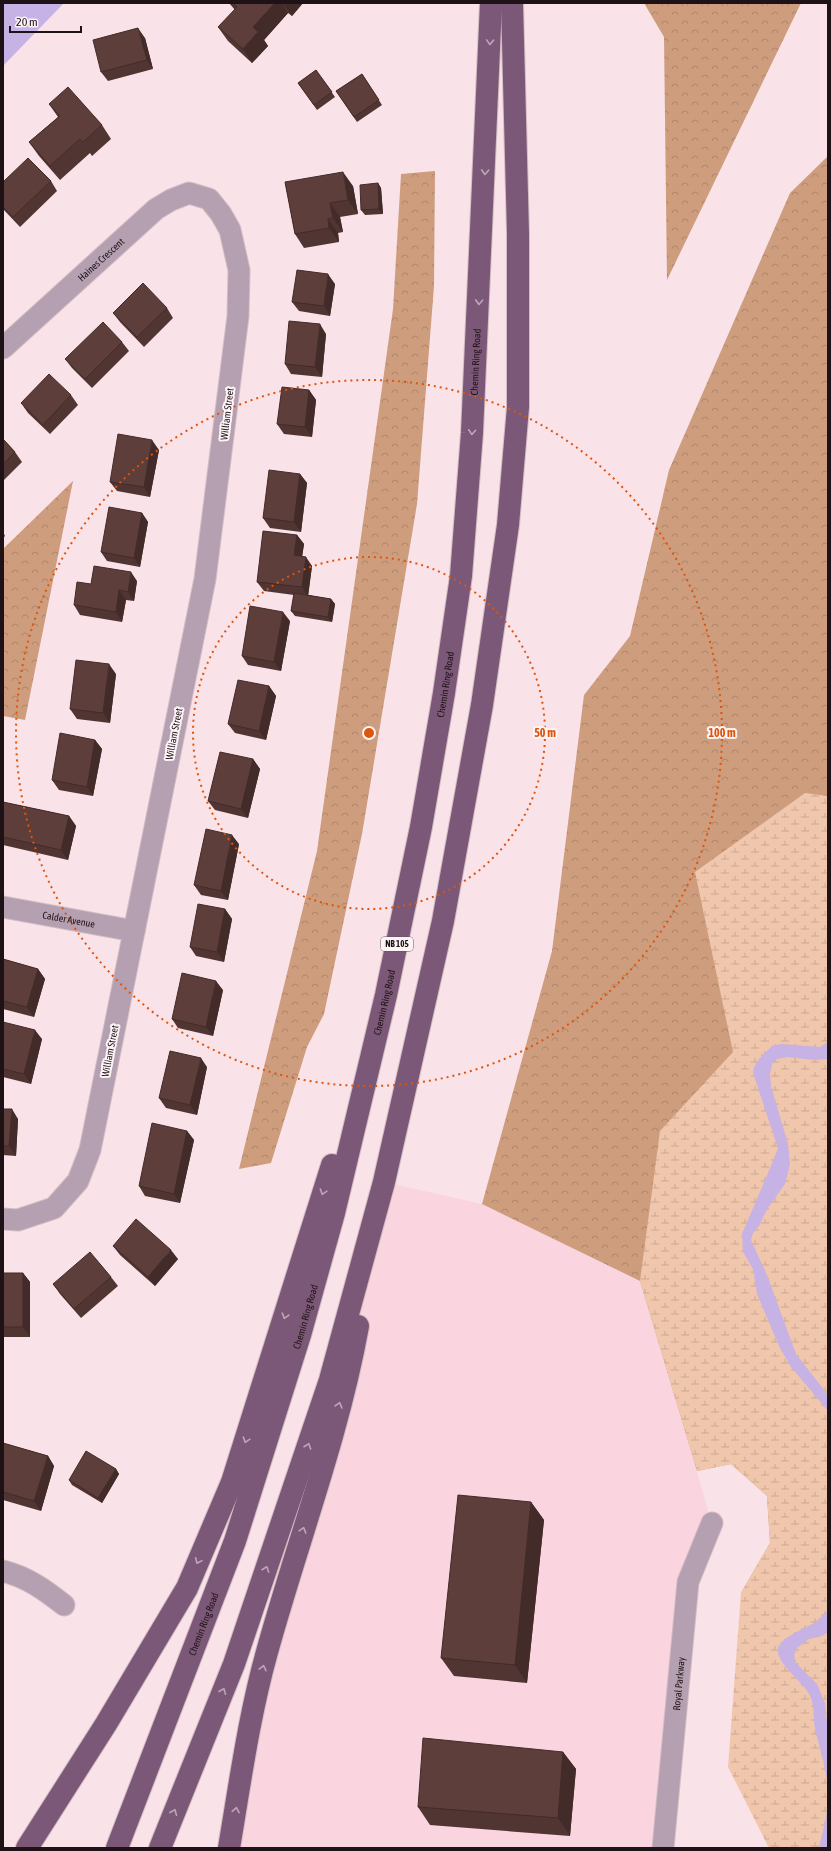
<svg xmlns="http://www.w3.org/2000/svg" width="831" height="1851" font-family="'Asap Condensed',sans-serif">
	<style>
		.built { fill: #fad4df }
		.forest { fill: url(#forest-crowns) }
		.wetland { fill: url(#wetland-marsh) }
		.water { fill: #c6b2e4 }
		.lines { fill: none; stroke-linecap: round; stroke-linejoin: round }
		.minor-casing { stroke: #d3bdc3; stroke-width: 23 }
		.trunk-casing { stroke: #d3bdc3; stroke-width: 24 }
		.minor { stroke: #b4a0b1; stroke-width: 21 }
		.trunk { stroke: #7c5878; stroke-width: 22 }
		.wall { fill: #513532 }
		.shaded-wall { fill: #422b29 }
		.building { fill: #5e3e3a; stroke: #422b29 }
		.oneway { stroke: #bca6b7 }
		.ring { fill: none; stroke: #de550c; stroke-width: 2; stroke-dasharray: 2 4 }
		.labels { text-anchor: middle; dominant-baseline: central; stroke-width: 4; stroke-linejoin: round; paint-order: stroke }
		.shield { fill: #fcf4f6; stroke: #615659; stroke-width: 1 }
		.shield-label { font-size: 9px; font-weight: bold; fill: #1f1216 }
		.street-label { font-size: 10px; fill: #1f1216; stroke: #fcf4f6 }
		.centre { fill: #de550c; stroke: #fcf4f6; stroke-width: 2 }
		.ring-label { font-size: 12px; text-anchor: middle; font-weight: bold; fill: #de550c; stroke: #fcf4f6; stroke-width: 4; stroke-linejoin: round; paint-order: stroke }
	</style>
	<defs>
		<pattern id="forest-crowns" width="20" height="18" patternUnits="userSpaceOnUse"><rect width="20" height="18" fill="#ce9d7d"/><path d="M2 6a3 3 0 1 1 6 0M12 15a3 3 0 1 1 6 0" fill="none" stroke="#b0866b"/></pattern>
		<pattern id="wetland-marsh" width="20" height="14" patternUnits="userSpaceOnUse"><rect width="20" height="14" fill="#f0c6ac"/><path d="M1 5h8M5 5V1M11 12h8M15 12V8" fill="none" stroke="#cda993"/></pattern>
	</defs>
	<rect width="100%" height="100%" fill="#fae2e9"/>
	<path class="built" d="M384 1182 482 1204 640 1281 712 1523 688 1582 663 1848H229L249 1730 352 1361Z"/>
	<path class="forest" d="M644 3H801L667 280 664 37Z
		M828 156V1575L741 1593 770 1543 767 1496 731 1464 697 1471 640 1281 482 1204 552 951 584 695 630 636 669 470 790 193Z
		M435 171 434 286 417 504 362 834 324 1014 307 1047 271 1163 239 1169 317 851 393 309 401 174Z
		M73 481 25 720 3 716V549Z"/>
	<path class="wetland" d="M805 793 828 796V1848H769L728 1767 741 1593 770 1543 767 1496 731 1464 697 1471 640 1281 660 1131 733 1052 695 872Z"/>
	<path class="water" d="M3 3H64L3 66Z
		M828 1042V1059L814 1060 788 1057 777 1059 772 1064 770 1074 771 1086 788 1144 790 1164 785 1184 767 1209 759 1226 753 1233 751 1240 767 1275 796 1354 828 1395V1411L791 1367 780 1348 757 1294 753 1269 743 1252 742 1234 773 1161 778 1148 753 1073 754 1067 759 1059 772 1046 781 1044 820 1047Z
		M828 1611V1632L822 1636 809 1639 797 1648 794 1655 796 1663 817 1684 825 1703 828 1730V1848H819C822 1833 827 1818 828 1803 830 1777 820 1753 815 1728 813 1717 815 1707 810 1696 804 1682 776 1664 778 1649 780 1637 805 1629 814 1623 819 1619 823 1615 828 1611Z"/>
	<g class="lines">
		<defs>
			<g id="minor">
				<path id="s1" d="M3 348 156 209 171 200 189 193 209 199 221 214 230 230 239 270 238 316 205 579 90 1150 78 1181 54 1208 18 1220 3 1219"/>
				<path id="s2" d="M3 907 134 931"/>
				<path d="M3 1571C27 1577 45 1590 64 1605"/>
				<path id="s3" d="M663 1848 688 1582 712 1523"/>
			</g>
			<g id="trunk">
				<path d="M27 1848 106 1724 187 1588 232 1482 332 1165"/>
				<path id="s4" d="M117 1848 235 1541 300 1335 334 1213 386 995 421 827 444 693 461 576 472 433 491 3"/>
				<path d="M160 1848 234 1664 330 1380 384 1182 443 921 482 705 508 525 518 407V234L512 3"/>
				<path d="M229 1848C240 1783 249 1716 267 1652 297 1543 338 1437 358 1326"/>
			</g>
		</defs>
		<use href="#minor" class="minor-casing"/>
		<use href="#trunk" class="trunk-casing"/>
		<use href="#minor" class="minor"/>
		<use href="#trunk" class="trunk"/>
	</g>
	<path class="wall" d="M229 3H303L292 16 288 13 264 40 268 46 252 63 228 41 218 27 235 10Z
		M145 38 153 69 108 81 101 72Z
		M316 70 335 97 317 110 298 83Z
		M362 74 382 105 357 122 336 91Z
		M49 104 102 125 111 139 92 156 90 153 60 180 39 156 29 142 58 117Z
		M51 181 57 191 20 227 3 209V182Z
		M285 182 353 186 358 214 340 217 343 232 338 233 339 242 304 248 295 234Z
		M378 183 381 188 383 214 365 215 361 210Z
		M335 284 330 316 299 311 292 302Z
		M167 308 173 318 144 347 120 322 113 313Z
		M326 334 322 377 291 374 285 364Z
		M122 342 129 351 92 388 72 368 65 359Z
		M309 390 316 400 312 437 284 434 277 424Z
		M71 395 78 405 50 434 28 413 21 403Z
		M3 439 15 452 22 462 3 481Z
		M159 450 150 497 117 491 110 482Z
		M300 474 307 483 301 532 270 528 263 518Z
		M142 513 148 522 140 567 107 561 101 552Z
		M3 532 5 536 3 538Z
		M297 535 304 544 302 556 312 566 308 595 331 599 335 604 332 622 295 616 291 611 294 595 264 591 257 582Z
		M137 581 134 601 126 600 122 622 80 615 74 605 91 584Z
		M290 621 281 671 248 665 242 656Z
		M116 674 110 723 77 719 70 709Z
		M269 686 276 696 266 740 235 733 228 724Z
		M95 740 102 749 93 796 59 790 52 780Z
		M253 759 260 769 248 818 215 810 208 801Z
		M3 802 69 816 76 826 68 860 3 845Z
		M239 844 228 900 201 895 194 885Z
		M225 909 232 919 224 962 196 956 190 947Z
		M3 959 38 969 45 979 34 1017 3 1009Z
		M223 990 213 1036 178 1028 172 1019Z
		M3 1022 42 1039 31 1084 3 1077Z
		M207 1067 197 1115 166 1108 159 1098Z
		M3 1109 18 1119 16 1156 3 1155Z
		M187 1131 194 1140 180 1203 145 1196 139 1186Z
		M113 1246 178 1259 155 1286 120 1255Z
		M3 1273H23L30 1282V1337H3Z
		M111 1277 118 1286 81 1318 60 1294 53 1284Z
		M3 1443 48 1456 54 1466 41 1511 3 1500Z
		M116 1469 119 1474 102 1503 72 1485 69 1480Z
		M531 1502 544 1520 527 1683 454 1676 441 1658Z
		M563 1752 576 1769 570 1836 430 1825 418 1807Z"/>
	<path class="shaded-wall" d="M275 3H282L288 13 264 40 268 46 252 63 243 49 253 27Z
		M283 3H303L292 16Z
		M138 28 145 38 153 69 147 60Z
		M343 172 353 186 358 214 348 200Z
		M378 183 381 188 383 214 379 209Z
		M330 203 340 217 343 232 333 218Z
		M328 219 338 233 339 242 329 228Z
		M328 274 335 284 330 316 324 306Z
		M320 324 326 334 322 377 315 367Z
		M309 390 316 400 312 437 305 427Z
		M152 440 159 450 150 497 144 487Z
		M300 474 307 483 301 532 294 522Z
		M142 513 148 522 140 567 134 558Z
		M297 535 304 544 301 565 294 555Z
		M306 557 312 566 308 597 302 587Z
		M131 572 137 581 134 601 128 592Z
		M119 590 126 600 122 622 116 612Z
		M331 599 335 604 332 622 328 617Z
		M283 612 290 621 281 671 274 662Z
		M109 664 116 674 110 723 103 713Z
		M269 686 276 696 266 740 259 731Z
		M95 740 102 749 93 796 87 787Z
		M253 759 260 769 248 818 241 809Z
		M69 816 76 826 68 860 61 850Z
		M232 835 239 844 228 900 221 891Z
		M225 909 232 919 224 962 217 952Z
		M38 969 45 979 34 1017 27 1007Z
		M216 981 223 990 213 1036 206 1027Z
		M35 1030 42 1039 31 1084 24 1074Z
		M201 1058 207 1067 197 1115 190 1105Z
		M12 1109 18 1119 16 1156 9 1146Z
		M187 1131 194 1140 180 1203 174 1194Z
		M171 1250 178 1259 155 1286 148 1277Z
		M23 1273 30 1282V1337L23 1327Z
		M48 1456 54 1466 41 1511 34 1501Z
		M116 1469 119 1474 102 1503 98 1498Z
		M531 1502 544 1520 527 1683 515 1665Z
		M563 1752 576 1769 570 1836 558 1818Z"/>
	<path class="building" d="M233 3H275L253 27 258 32 243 49 218 27 237 7Z
		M138 28 147 60 101 72 93 40Z
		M316 70 332 92 314 105 298 83Z
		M362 74 379 100 354 117 336 91Z
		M68 87 102 125 83 142 80 139 50 166 29 142 60 116 49 104Z
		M28 158 51 181 13 217 3 207V182Z
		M343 172 348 200 330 203 333 218 328 219 329 228 295 234 285 182Z
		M378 183 379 209 361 210 360 185Z
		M297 270 328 274 324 306 292 302Z
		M143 283 167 308 137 337 113 313Z
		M289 321 320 324 315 367 285 364Z
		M103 322 122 342 85 379 65 359Z
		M49 374 71 395 43 425 21 403Z
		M282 387 309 390 305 427 277 424Z
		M118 434 152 440 144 487 110 482Z
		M3 439 15 452 3 464Z
		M269 470 300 474 294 522 263 518Z
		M109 507 142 513 134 558 101 552Z
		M263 531 297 535 294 555 306 557 302 587 257 582Z
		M94 566 131 572 128 592 119 590 116 612 74 605 77 582 91 584Z
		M294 593 331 599 328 617 291 611Z
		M250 606 283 612 274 662 242 656Z
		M76 660 109 664 103 713 70 709Z
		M238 680 269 686 259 731 228 724Z
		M60 733 95 740 87 787 52 780Z
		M220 752 253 759 241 809 208 801Z
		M3 802 69 816 61 850 3 837Z
		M206 829 232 835 221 891 194 885Z
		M198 904 225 909 217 952 190 947Z
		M3 959 38 969 27 1007 3 1001Z
		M182 973 216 981 206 1027 172 1019Z
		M3 1022 35 1030 24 1074 3 1069Z
		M170 1051 201 1058 190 1105 159 1098Z
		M3 1109H12L9 1146H3Z
		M152 1123 187 1131 174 1194 139 1186Z
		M136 1219 171 1250 148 1277 113 1246Z
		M90 1252 111 1277 74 1309 53 1284Z
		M3 1273H23V1327H3Z
		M3 1443 48 1456 34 1501 3 1492Z
		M86 1451 116 1469 98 1498 69 1480Z
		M458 1495 531 1502 515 1665 441 1658Z
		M423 1738 563 1752 558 1818 418 1807Z"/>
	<defs><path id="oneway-chevron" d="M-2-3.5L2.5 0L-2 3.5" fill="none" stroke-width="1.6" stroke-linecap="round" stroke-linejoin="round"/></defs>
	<g class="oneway">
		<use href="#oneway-chevron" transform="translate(490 42) rotate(92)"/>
		<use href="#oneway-chevron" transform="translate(485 172) rotate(93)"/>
		<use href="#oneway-chevron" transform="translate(479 302) rotate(93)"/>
		<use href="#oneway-chevron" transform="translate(472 432) rotate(94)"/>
		<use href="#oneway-chevron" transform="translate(323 1192) rotate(108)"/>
		<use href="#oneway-chevron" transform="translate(285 1316) rotate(107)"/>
		<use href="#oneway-chevron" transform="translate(339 1405) rotate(-74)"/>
		<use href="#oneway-chevron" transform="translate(246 1440) rotate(108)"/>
		<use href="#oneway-chevron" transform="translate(308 1446) rotate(-71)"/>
		<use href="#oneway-chevron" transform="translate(303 1530) rotate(-73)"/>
		<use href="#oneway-chevron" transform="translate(198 1561) rotate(114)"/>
		<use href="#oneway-chevron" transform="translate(266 1569) rotate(-71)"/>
		<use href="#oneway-chevron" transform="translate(263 1668) rotate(-77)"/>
		<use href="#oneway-chevron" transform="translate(223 1691) rotate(-68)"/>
		<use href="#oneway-chevron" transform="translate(236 1810) rotate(-80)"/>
		<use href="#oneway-chevron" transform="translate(174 1812) rotate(-68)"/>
	</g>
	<g class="ring">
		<circle cx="369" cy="733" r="176"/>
		<circle cx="369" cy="733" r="353"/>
	</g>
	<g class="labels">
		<rect class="shield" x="381" y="937" width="32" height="14" rx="3"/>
		<g class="shield-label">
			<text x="397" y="944">NB 105</text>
		</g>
		<g class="street-label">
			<text stroke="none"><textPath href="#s1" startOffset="132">Haines Crescent</textPath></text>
			<text stroke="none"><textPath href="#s4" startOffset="1536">Chemin Ring Road</textPath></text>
			<text transform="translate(227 414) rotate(-83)">William Street</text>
			<text stroke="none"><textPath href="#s4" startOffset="1212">Chemin Ring Road</textPath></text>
			<text transform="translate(174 734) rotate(-79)">William Street</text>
			<text stroke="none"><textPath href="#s2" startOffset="67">Calder Avenue</textPath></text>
			<text stroke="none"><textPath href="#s4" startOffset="888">Chemin Ring Road</textPath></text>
			<text transform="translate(110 1051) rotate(-79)">William Street</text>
			<text stroke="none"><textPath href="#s4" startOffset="564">Chemin Ring Road</textPath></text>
			<text stroke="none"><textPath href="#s4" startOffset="240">Chemin Ring Road</textPath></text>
			<text stroke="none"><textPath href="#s3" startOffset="165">Royal Parkway</textPath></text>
		</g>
	</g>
	<circle cx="369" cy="733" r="6" class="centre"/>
	<g class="ring-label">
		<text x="545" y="737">50 m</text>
		<text x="722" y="737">100 m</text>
	</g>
	<rect width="831" height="1851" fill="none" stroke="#1f1216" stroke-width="8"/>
	<path d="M10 26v6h71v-6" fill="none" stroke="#1f1216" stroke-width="2"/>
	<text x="16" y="26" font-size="12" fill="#1f1216" stroke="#fcf4f6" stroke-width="3" paint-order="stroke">20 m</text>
</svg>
